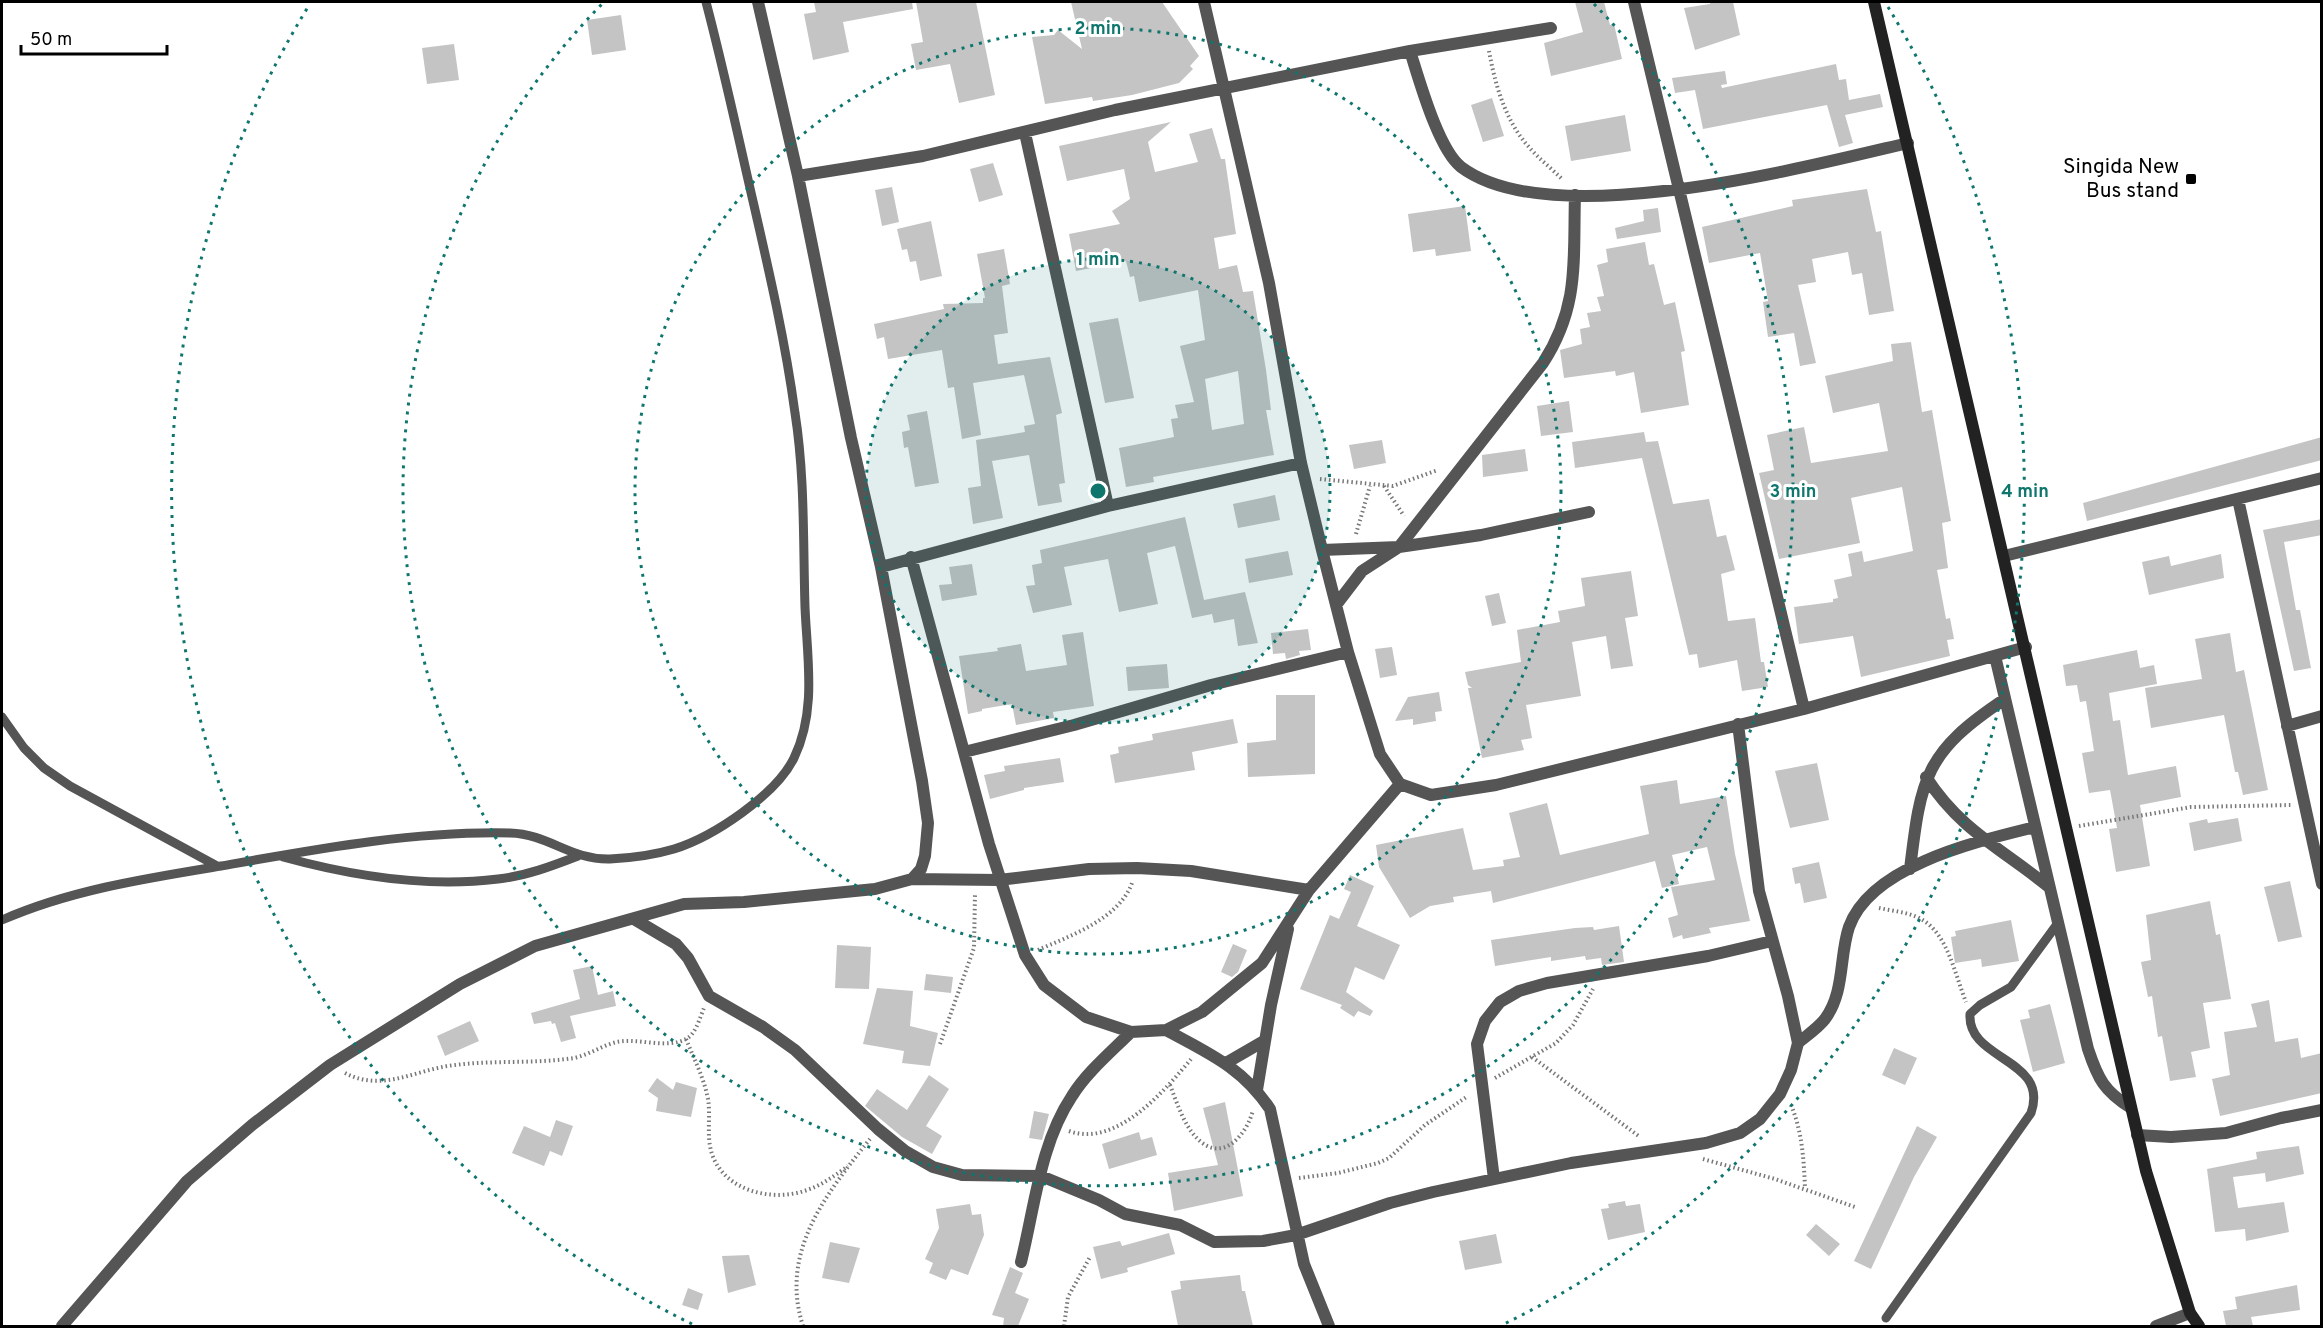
<svg xmlns="http://www.w3.org/2000/svg" width="2323" height="1328" font-family="Overpass,sans-serif">
	<style>
		.building { fill: #c4c4c4; fill-rule: evenodd }
		.lines { fill: none; stroke-linecap: round; stroke-linejoin: round }
		.path { stroke: #777; stroke-width: 4; stroke-dasharray: 1.5 3; stroke-linecap: butt }
		.lane { stroke: #555; stroke-width: 9 }
		.street { stroke: #555; stroke-width: 12 }
		.secondary { stroke: #222; stroke-width: 12 }
		.ring { fill: none; stroke: #0f766e; stroke-width: 3; stroke-dasharray: 3 6 }
		.poi-dot { fill: #000; stroke: #fff; stroke-width: 2 }
		.labels { text-anchor: middle; dominant-baseline: central; stroke-width: 6; stroke-linejoin: round; paint-order: stroke }
		.poi-label { font-size: 21px; fill: #000; stroke: #fff; text-anchor: end }
		.centre { fill: #0f766e; stroke: #fff; stroke-width: 3 }
		.ring-label { font-size: 18px; text-anchor: middle; font-weight: bold; fill: #0f766e; stroke: #fff; stroke-width: 6; stroke-linejoin: round; paint-order: stroke }
	</style>
	<rect width="100%" height="100%" fill="#fff"/>
	<path class="building" d="M814 2H912L913 9 843 22 849 52 813 60 804 14 816 12Z
		M916 2H976L995 95 959 103 950 64 916 70 911 44 923 42Z
		M1071 2H1162L1199 56 1190 66 1193 69 1179 83 1132 95 1093 101 1092 97 1045 104 1032 37 1054 35 1058 30 1082 49Z
		M1575 2H1604L1610 25 1614 24 1622 59 1551 76 1544 43 1583 32Z
		M1710 2H1733L1740 35 1695 50 1684 8 1710 4Z
		M621 15 626 50 592 55 587 20Z
		M454 44 459 80 427 84 422 48Z
		M1836 64 1839 80 1846 79 1849 100 1880 94 1883 107 1845 115 1853 143 1839 147 1827 105 1703 129 1695 90 1675 93 1672 78 1725 71 1727 84 1721 85 1722 88Z
		M1492 98 1504 136 1483 142 1471 105Z
		M1625 115 1631 151 1571 161 1565 126Z
		M1171 122 1148 142 1155 172 1198 162 1189 134 1212 128 1221 159H1225L1236 234 1214 238 1219 269 1237 265 1243 292 1253 291 1266 370 1271 410H1266L1274 455 1153 477 1154 482 1126 487 1119 448 1174 437 1171 419 1178 418 1175 405 1194 402 1180 346 1205 340 1198 290 1139 302 1134 276 1130 277 1126 261 1076 271 1069 234 1120 224 1112 211 1130 199 1124 169 1067 181 1059 146ZM1238 371 1244 424 1212 430 1205 379Z
		M993 163 1003 195 979 202 970 169Z
		M892 187 899 222 882 226 875 190Z
		M1867 189 1876 232 1881 231 1894 311 1869 315 1862 273 1852 275 1848 252 1812 259 1816 282 1798 285 1816 363 1800 366 1794 333 1768 337 1763 302 1768 301 1760 253 1709 263 1702 227 1793 206 1792 200Z
		M1465 206 1471 251 1436 256 1435 249 1413 252 1408 214Z
		M1658 208 1661 232 1617 239 1615 228 1644 221 1643 210Z
		M931 221 942 276 920 281 916 261 910 262 907 249 902 250 897 229Z
		M1645 242 1649 265 1654 264 1664 305 1675 302 1685 351 1681 352 1689 405 1641 413 1634 372 1616 376 1615 371 1564 378 1560 350 1582 344 1580 329 1590 327 1587 313 1601 311 1597 297 1604 296 1597 265 1608 262 1606 249Z
		M1004 249 1010 284 1002 286 1008 333 994 335 998 364 1050 357 1062 413 1056 415 1065 483 1059 484 1062 502 1038 506 1029 455 992 461 1003 518 973 524 968 488 981 486 976 440 1025 432 1024 426 1035 424 1024 375 973 383 981 435 962 439 954 387 948 388 942 350 888 359 884 337 877 339 874 324 944 309 943 304 983 303V298H985L977 254Z
		M1118 318 1134 398 1105 403 1089 323Z
		M1911 342 1922 412 1932 410 1951 521 1942 523 1948 568 1937 570 1946 619 1950 618 1954 639 1947 640 1950 656 1861 677 1853 636 1799 644 1794 607 1833 602V599L1838 598 1834 580 1852 576 1848 554 1862 551 1864 562 1913 551 1902 487 1851 498 1860 543 1779 559 1759 473 1774 470 1767 435 1804 427 1811 463 1888 451 1879 403 1833 413 1825 376 1893 361 1891 344Z
		M1569 401 1573 432 1541 436 1537 406Z
		M927 411 939 483 915 487 908 447 904 448 902 432 910 430 907 415Z
		M1644 432 1646 442 1658 441 1673 504 1709 499 1717 537 1726 535 1735 570 1721 574 1728 621 1755 618 1761 662H1764L1768 687 1742 691 1737 660 1699 668 1697 654 1689 655 1642 458 1575 468 1572 442Z
		M2322 437V460L2087 521 2083 503Z
		M1382 440 1386 463 1354 469 1349 445Z
		M1525 449 1528 471 1483 477 1482 455Z
		M1275 495 1280 520 1238 528 1233 504Z
		M1185 517 1204 600 1245 592 1258 643 1238 646 1234 619 1214 623 1212 614 1192 618 1175 546 1147 553 1158 604 1119 612 1108 559 1064 567 1072 605 1033 613 1026 586 1035 585 1032 565 1042 563 1040 550Z
		M2322 519V535L2284 542 2296 610H2300L2311 668 2294 671 2263 530Z
		M1288 551 1293 575 1249 583 1245 559Z
		M2221 554 2224 578 2149 595 2142 562 2169 556 2171 566Z
		M972 564 977 595 942 601 939 585 952 584 949 567Z
		M1631 571 1638 616 1625 618 1633 666 1611 669 1606 636 1572 642 1581 696 1526 705 1532 738 1521 740 1524 750 1482 758 1468 688H1472L1468 685 1465 672 1521 662 1517 630 1560 622 1558 611 1585 606 1581 578Z
		M1499 593 1506 623 1492 626 1485 596Z
		M1308 629 1311 650 1299 651 1300 655 1286 659 1285 653 1273 654 1271 633Z
		M1083 632 1094 706 1053 712 1054 718 1016 725 1012 704 982 709V711L968 714 959 656 998 651 997 648 1021 644 1026 671 1067 665 1062 635Z
		M2230 633 2236 672 2244 670 2268 790 2243 795 2238 772H2235L2224 715 2151 728 2145 688 2202 679 2195 639Z
		M1392 647 1397 675 1380 678 1375 649Z
		M2137 650 2140 668 2154 665 2157 684 2109 693 2113 721 2120 720 2128 775 2176 766 2181 797 2140 805 2150 866 2116 872 2109 829 2117 828 2110 790 2089 793 2082 753 2094 751 2086 701 2080 702 2077 685 2066 686 2063 665Z
		M1167 664 1169 688 1128 691 1126 667Z
		M1439 692 1442 711 1435 712 1436 721 1413 725V719L1395 721 1408 697Z
		M1276 695H1315V774L1248 777 1247 743 1276 740Z
		M1233 719 1238 743 1192 752 1195 770 1115 783 1110 755 1119 753 1118 747 1153 740 1152 734Z
		M1060 758 1064 782 1024 788V790L990 799 984 775 1005 771 1004 766Z
		M1817 763 1829 820 1790 828 1775 771Z
		M1677 780 1680 804 1726 796 1735 854 1750 921 1709 928 1711 933 1683 939 1682 935 1673 938 1668 918 1678 915 1671 887 1715 880 1707 847 1672 855 1679 884 1662 888 1655 861 1493 903 1491 891 1453 897 1454 902 1430 906 1410 918 1379 867 1376 845 1463 828 1473 870 1504 866 1503 860 1520 857 1509 813 1547 803 1560 855 1649 834 1640 786Z
		M2238 818 2242 841 2194 851 2189 823 2207 819 2208 823Z
		M1819 862 1827 898 1804 903 1800 883 1795 884 1792 868Z
		M1350 875 1374 886 1357 926 1400 945 1384 980 1355 967 1346 992 1373 1011 1370 1016 1358 1011 1354 1017 1340 1008 1342 1005 1300 989 1330 915 1339 919 1351 892 1344 889Z
		M2290 881 2302 937 2278 942 2264 887Z
		M2210 901 2216 935 2220 934 2231 999 2203 1003 2210 1048 2191 1052 2196 1077 2170 1081 2162 1036 2158 1037 2152 996 2148 997 2141 962 2151 960 2146 915Z
		M2011 920 2019 961 1982 967 1981 959 1955 963 1951 937 1956 936 1955 931Z
		M1619 926 1624 962 1602 965 1601 958 1586 960 1585 956 1551 961V957L1495 966 1491 940 1575 928 1593 927 1594 930Z
		M1233 944 1247 950 1238 972 1232 977 1221 972Z
		M837 945 871 947 869 989 835 988Z
		M592 966 598 995 613 991 616 1006 570 1016 576 1038 561 1042 555 1023 552 1024 551 1021 534 1024 531 1013 580 999 573 970Z
		M926 974 953 977 951 993 924 990Z
		M877 988 913 991 910 1026 938 1033 930 1066 902 1063 904 1051 863 1044Z
		M2269 1000 2275 1042 2298 1038 2301 1058 2322 1053V1093L2220 1116 2212 1079 2230 1075 2224 1032 2257 1027 2251 1004Z
		M2050 1004 2065 1063 2033 1072 2020 1020 2030 1018 2028 1010Z
		M470 1021 479 1041 445 1056 437 1036Z
		M1894 1048 1917 1058 1905 1085 1882 1075Z
		M929 1075 949 1089 926 1126 942 1136 932 1154 902 1137 865 1106 877 1089 907 1110Z
		M657 1078 673 1090 676 1082 697 1088 691 1117 656 1111 658 1098 648 1091Z
		M1225 1102 1243 1196 1174 1211 1168 1173 1218 1165 1203 1108Z
		M1034 1111 1049 1114 1042 1140 1029 1138Z
		M556 1120 573 1126 562 1156 550 1151 544 1166 512 1153 524 1126 550 1137Z
		M1917 1126 1937 1137 1914 1177 1871 1269 1854 1261Z
		M1139 1132 1141 1140 1152 1137 1157 1155 1109 1169 1102 1144Z
		M2299 1146 2304 1174 2266 1182 2265 1173 2233 1177 2238 1208 2284 1202 2289 1232 2246 1241 2245 1229 2215 1232 2207 1169 2257 1159 2256 1152Z
		M1625 1201 1626 1206 1640 1204 1645 1232 1608 1240 1601 1209 1609 1208 1608 1204Z
		M970 1204 972 1215 981 1214 984 1235 968 1275 951 1269 946 1280 929 1273 933 1263 925 1259 939 1228 936 1209Z
		M1816 1224 1840 1244 1829 1256 1806 1235Z
		M1169 1233 1175 1254 1127 1268 1128 1272 1101 1279 1093 1247 1120 1241 1122 1246Z
		M1496 1234 1502 1263 1465 1270 1459 1241Z
		M830 1242 860 1248 849 1283 822 1278Z
		M749 1255 756 1285 728 1293 722 1256Z
		M1010 1267 1023 1273 1015 1293 1029 1299 1018 1326H1003L1004 1318 992 1315Z
		M1240 1275 1242 1291H1245L1253 1326H1178L1171 1291 1181 1289 1180 1281Z
		M2297 1285 2300 1310 2251 1317 2253 1326H2226L2223 1311 2237 1309 2235 1297Z
		M688 1288 703 1294 698 1310 682 1305Z"/>
	<g class="lines">
		<path class="path" d="M1489 51C1495 84 1505 120 1528 146 1538 158 1551 168 1562 179
			M1320 479 1393 486 1438 470
			M1384 486 1404 516
			M1356 534 1370 486
			M2079 826 2191 807 2292 805
			M1879 908C1893 911 1908 912 1921 919 1948 934 1955 975 1966 1002
			M1038 950C1070 936 1119 919 1132 883
			M686 1039C694 1059 704 1078 708 1099 711 1117 706 1136 712 1154 724 1190 770 1202 804 1191 821 1186 834 1176 848 1166
			M940 1044 974 948 975 893
			M1532 1057 1640 1137
			M345 1073C383 1093 416 1069 455 1065 495 1060 535 1064 574 1058 588 1055 600 1047 613 1043 635 1036 665 1050 686 1039 696 1034 700 1017 704 1008
			M1495 1078 1556 1043 1573 1025 1593 989
			M1170 1085C1177 1103 1185 1129 1201 1142 1226 1162 1248 1131 1253 1110
			M1791 1105C1802 1131 1804 1160 1805 1189
			M1069 1131C1117 1148 1165 1090 1192 1058
			M1703 1159 1775 1179 1855 1207
			M1299 1178 1338 1173 1378 1163 1389 1158 1425 1125 1468 1096
			M803 1326C779 1252 826 1194 870 1139
			M1064 1326 1068 1297 1090 1257"/>
		<path class="lane" d="M2 717 24 748 44 768 70 786 217 866
			M283 857C352 876 427 888 498 879 526 876 552 866 578 856
			M2 920C70 890 148 878 221 866 317 849 413 831 510 833 549 834 570 860 610 859 631 858 654 855 674 849 713 837 776 795 794 758 817 711 807 657 805 607 803 542 805 476 795 413 784 332 765 254 747 175 734 117 721 59 706 2
			M1886 1318 2031 1113C2050 1058 1967 1061 1970 1014L1980 1005 2011 987 2058 923"/>
		<path class="street" d="M1204 2 1269 283 1301 463 1322 550 1348 652 1380 754 1400 784 1431 795 1496 785 1804 709 2026 647
			M1634 2 1804 709
			M1410 51C1419 79 1438 149 1461 167 1550 234 1805 167 1908 143
			M1025 133 1108 506
			M798 176 923 156 1115 110 1410 51 1551 28
			M2238 499 2322 884
			M1322 550 1399 547 1481 535 1589 512
			M2004 556 2322 478
			M911 557 989 844 1025 955 1044 985 1086 1017 1131 1032 1166 1030 1202 1012 1262 963 1309 890 1400 784
			M881 567 1108 506 1301 463
			M1336 605 1362 571 1399 547 1543 363C1580 306 1573 260 1575 195
			M1995 656 2088 1049C2098 1079 2104 1091 2131 1108
			M2287 726 2322 716
			M964 752 1074 725 1211 685 1348 652
			M1926 777C1960 830 2002 849 2049 887
			M1910 869C1921 777 1925 752 2005 699
			M912 879 999 880 1089 869 1137 868 1191 871 1309 890
			M634 919 676 944 688 958 709 996 763 1027 795 1050 878 1129 905 1151 933 1167 962 1175 1041 1176 1099 1200 1125 1214 1180 1225 1214 1242 1263 1241 1296 1235 1390 1203 1433 1192 1571 1163 1706 1143 1740 1133 1760 1119 1780 1094 1791 1070 1798 1043 1788 996 1759 891 1738 724
			M1166 1030C1208 1053 1242 1067 1270 1109L1304 1264 1329 1326
			M1798 1043C1806 1036 1818 1028 1825 1019 1845 992 1839 957 1849 927 1871 865 1979 841 2035 827
			M1226 1063 1264 1041
			M1257 1090 1271 1005 1288 929
			M2137 1135 2171 1137 2226 1133 2281 1118 2322 1110
			M1494 1179 1477 1044 1485 1021 1500 1002 1519 991 1547 983 1708 956 1772 941
			M1021 1262C1035 1206 1040 1144 1072 1096 1087 1072 1111 1052 1131 1032
			M62 1326 187 1181 252 1125 330 1065 460 984 535 946 684 904 744 902 875 889 912 879 921 869 925 856 928 823 922 781 881 567 851 438 798 176 758 2
			M2156 1326 2190 1313"/>
		<path class="secondary" d="M1874 2 2146 1171 2190 1313 2199 1326"/>
	</g>
	<circle cx="1098" cy="491" r="232" fill="#0f766e" fill-opacity=".12"/>
	<g class="ring">
		<circle cx="1098" cy="491" r="232"/>
		<circle cx="1098" cy="491" r="463"/>
		<path d="M1594 4A695 695 0 1 1 602 4"/>
		<path d="M692 1324A927 927 0 0 1 308 7M1888 7A927 927 0 0 1 1504 1324"/>
	</g>
	<rect class="poi-dot" x="2185" y="173" width="12" height="12" rx="3"/>
	<g class="labels">
		<g class="poi-label">
			<text x="2179" y="167">Singida New<tspan x="2179" dy="24">Bus stand</tspan></text>
		</g>
	</g>
	<circle cx="1098" cy="491" r="9" class="centre"/>
	<g class="ring-label">
		<text x="1098" y="34">2 min</text>
		<text x="1098" y="265">1 min</text>
		<text x="1793" y="497">3 min</text>
		<text x="2025" y="497">4 min</text>
	</g>
	<rect width="2323" height="1328" fill="none" stroke="#000000" stroke-width="6"/>
	<path d="M21 45v9h146v-9" fill="none" stroke="#000000" stroke-width="3"/>
	<text x="30" y="45" font-size="18" fill="#000000" stroke="#ffffff" stroke-width="4.5" paint-order="stroke">50 m</text>
</svg>
